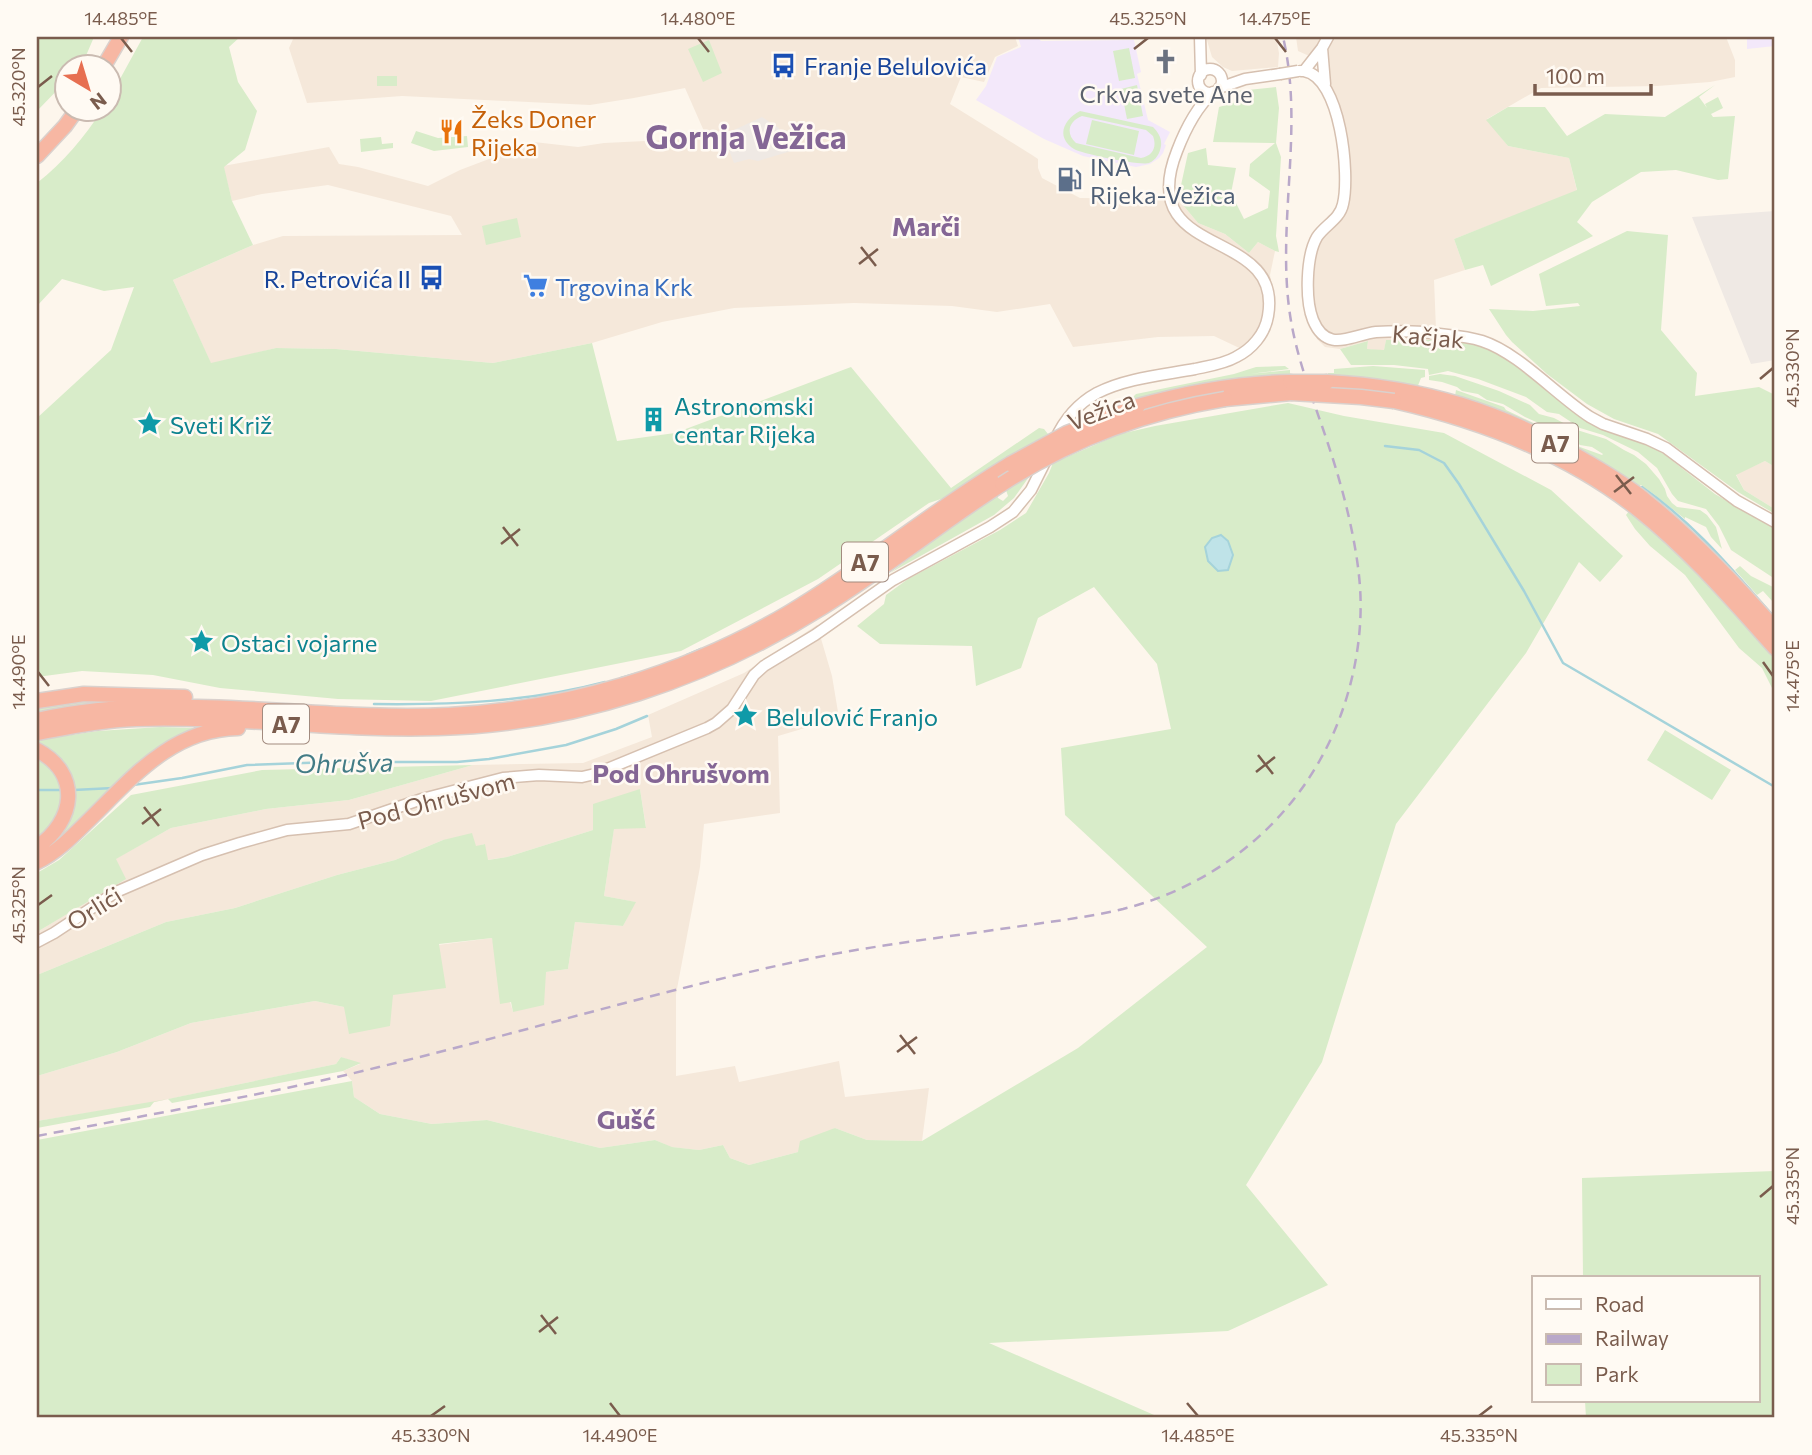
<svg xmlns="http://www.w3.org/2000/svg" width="1812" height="1455" font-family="Commissioner,sans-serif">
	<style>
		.residential { fill: #f5e8da }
		.industrial { fill: #efe9e4 }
		.education { fill: #f3e8fa }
		.green { fill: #d8ecc9; fill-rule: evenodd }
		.water { fill: #bfe3e8; stroke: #a5d3da; stroke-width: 2 }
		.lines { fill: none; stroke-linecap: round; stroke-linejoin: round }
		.stream { stroke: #a5d3da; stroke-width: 2.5 }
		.secondary-casing { stroke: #d6c0b0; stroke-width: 13 }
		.highway-casing { stroke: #dad1cd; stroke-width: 17 }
		.secondary { stroke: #fff; stroke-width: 10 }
		.highway { stroke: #f7b7a3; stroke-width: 14 }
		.rail { stroke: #b9a8c9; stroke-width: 2.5; stroke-dasharray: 10 7; stroke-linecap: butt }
		.secondary-bridge-casing { stroke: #d6c0b0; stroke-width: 13; stroke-linecap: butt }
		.highway-bridge-casing { stroke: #dad1cd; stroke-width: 17; stroke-linecap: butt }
		.secondary-bridge { stroke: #fff; stroke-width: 10 }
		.highway-bridge { stroke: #f7b7a3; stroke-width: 14 }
		.ticks { fill: none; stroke: #7a5c4d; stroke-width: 2.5 }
		.labels { text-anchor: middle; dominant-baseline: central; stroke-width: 5; stroke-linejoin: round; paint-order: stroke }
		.shield { fill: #fffaf3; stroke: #a28b7f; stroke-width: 2 }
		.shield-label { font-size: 23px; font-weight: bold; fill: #7a5c4d }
		.transit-label { font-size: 24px; fill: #164399; stroke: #fffaf3; text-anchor: start }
		.worship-label { font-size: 24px; fill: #5b616d; stroke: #fffaf3 }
		.food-label { font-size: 24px; fill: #c56008; stroke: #fffaf3; text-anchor: start }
		.service-label { font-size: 24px; fill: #4e5e75; stroke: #fffaf3; text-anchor: start }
		.shop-label { font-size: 24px; fill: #366cbe; stroke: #fffaf3; text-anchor: start }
		.street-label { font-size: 24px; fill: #7a5c4d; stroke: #fffaf3 }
		.culture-label { font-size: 24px; fill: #0d838f; stroke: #fffaf3; text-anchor: start }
		.neighbourhood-label { font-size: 26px; font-weight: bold; fill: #846695; stroke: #fffaf3 }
		.water-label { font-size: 26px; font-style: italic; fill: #437c86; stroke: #fffaf3 }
		.district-label { font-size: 32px; font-weight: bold; fill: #846695; stroke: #fffaf3 }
		.neatline { fill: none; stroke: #7a5c4d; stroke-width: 2.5 }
		.ticks-label { font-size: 18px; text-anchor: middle; fill: #7a5c4d }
	</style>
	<rect width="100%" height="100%" fill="#fdf6ec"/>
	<path class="residential" d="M294 37H1015L1018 46 995 57 984 82 961 77 950 104 1032 155 1038 159V168L1042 178 1080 198 1178 199 1198 223 1225 234 1249 253 1258 242 1275 251 1270 275 1273 292 1274 317 1269 332 1252 354 1214 336 1158 337 1073 347 1050 304 997 312 952 306 854 303 734 308 662 322 592 343 493 363 336 349 276 348 211 364 173 280 253 245 283 236 462 235 451 216 328 185 262 194 232 201 223 166 329 147 339 164 358 167 428 186 460 170 534 142 578 147 604 143 707 138 685 88 634 98 590 105 402 96 307 103 289 48Z
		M1206 37H1276L1279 53 1278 67 1232 71 1223 67 1212 57Z
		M1296 37H1726L1735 60V77L1710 82 1657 86 1541 88 1487 119 1508 146 1569 158 1577 191 1454 239 1465 270 1434 280 1436 329 1433 340H1386L1384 351 1367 349 1368 341 1340 349 1325 347 1317 339 1306 314 1304 289 1318 245 1327 231 1343 213 1339 106 1327 76 1323 62 1298 51Z
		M1765 461 1775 467V506L1773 508 1744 490 1736 474Z
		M817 625 832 676 839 718 778 736 780 813 704 824 700 867 676 994V1076L735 1066 739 1082 839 1061 845 1097 929 1088 922 1141 867 1140 835 1128 798 1152 749 1165 730 1158 723 1145 699 1150 671 1147 655 1140 600 1148 487 1120 432 1124 380 1114 354 1097 352 1081 343 1071 360 1064 341 1057 336 1064 150 1103 37 1121V1076L117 1052 191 1023 315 1001 344 1007 392 995 438 945 492 938 513 1012 546 972 568 969 575 922 623 926 635 902 604 896 614 828 646 827 640 789 593 830 507 857 487 860 484 844 476 847 443 840 395 860 337 875 235 908 166 922 37 975V932L125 879 115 859 171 828 266 809 349 800 473 765 583 763 652 737 648 715 744 673Z"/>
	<path class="industrial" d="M762 117 779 128V136L800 138 798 149 758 161 749 159 734 163 723 135Z
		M1775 211V360L1751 364 1692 217Z"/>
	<path class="education" d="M1018 37H1037L1041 41 1134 40 1141 72 1137 74 1148 120 1170 132 1164 144 1166 145 1163 153 1159 158 1150 164 1136 167 1083 156 1044 139 976 100 986 86 997 57 1021 47Z
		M1747 37H1775V46L1747 49Z"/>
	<path class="green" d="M37 37H94L82 65 80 66H66V81L37 111Z
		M143 37H240L229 47 238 82 257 111 245 150 224 167 232 201 253 245 173 280 211 363 276 348 336 349 493 363 592 343 617 441 675 433 851 367 951 488 1039 428 1044 429 1048 434 1006 458 1007 461 944 498 929 503 818 579 681 651 431 701 338 699 220 688 153 675 82 671 37 677V418L111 350 134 287 104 291 62 279 37 306V183C64 162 84 137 103 109L108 108 109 99Z
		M709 40 722 73 703 82 688 49Z
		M1129 48 1135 78 1119 81 1113 51Z
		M377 76H397V86H377Z
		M1137 85 1143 116 1127 119 1121 89Z
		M1715 85 1699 97 1707 108 1705 104 1718 97 1723 108 1711 114 1713 117 1735 116 1728 179 1718 180 1676 170 1641 172 1592 202 1577 222 1593 236 1491 286 1483 265 1465 270 1454 239 1577 190 1569 158 1508 146 1486 120 1508 107H1545L1567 136 1605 114 1665 117Z
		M1276 87 1279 108 1276 143 1281 157 1276 236 1279 252 1275 251 1258 242 1249 253 1225 234 1198 223 1178 199 1188 153 1206 148 1208 165 1236 168 1231 193 1244 219 1268 208 1270 191 1249 176 1250 164 1275 143 1213 142 1219 107 1236 102 1238 91Z
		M1080 111 1153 127C1158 132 1162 138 1161 146 1160 153 1156 160 1149 163 1140 166 1083 154 1074 149 1055 137 1064 119 1080 111ZM1082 116 1146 130 1153 136C1157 147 1153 156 1141 158L1076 143C1065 133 1069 121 1082 116Z
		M1092 120 1139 131 1134 155 1086 144Z
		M416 131 438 138 467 136 468 147 434 151 411 143Z
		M381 137 382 144 393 143V148L361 152 360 139Z
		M517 218 521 237 486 245 482 226Z
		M1627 231 1668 235 1661 330 1697 373 1695 396 1759 387 1775 395V467L1765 461 1736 475 1744 490 1773 508 1775 506V514L1738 492 1658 434 1614 419 1587 404 1547 374 1512 342 1506 335 1489 309 1533 311 1580 306 1578 303 1546 306 1539 274Z
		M1434 338 1481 346 1501 354 1568 408 1587 421 1611 433 1648 444 1665 455 1715 494 1775 529V579L1731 550 1719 526 1706 509 1678 501 1672 494 1657 468 1638 452 1603 435 1580 428 1559 414 1547 412 1526 397 1478 379 1448 371 1429 375 1428 369 1394 365H1351L1340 349 1368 341 1367 349 1384 350 1386 340H1433Z
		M1285 366 1289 369 1249 374 1290 370V376L1141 398 1128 402 1136 394 1234 374 1256 367Z
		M1373 366 1425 370V377L1421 378 1417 388 1329 377 1328 373H1334V369Z
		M1440 374 1455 376 1499 391 1530 405 1539 414 1554 418 1577 430 1606 439 1624 450 1634 455 1646 464 1659 479 1665 489 1667 496 1672 503 1677 507 1700 510 1707 515 1716 527 1722 549 1711 537 1706 527 1685 517V519L1655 495 1641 485 1638 487C1580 446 1523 418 1455 396L1456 390 1504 407 1506 410 1546 429 1580 447 1602 455 1603 454 1592 447 1580 445 1572 438 1525 417 1503 404 1487 400 1478 394 1462 391 1457 387 1442 382 1429 380V376Z
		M1288 403 1344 416 1444 433 1551 490 1623 556 1600 582 1579 562 1526 653 1396 824 1322 1062 1246 1185 1328 1285 1228 1331 989 1343 1161 1418H37V1140L352 1081 354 1097 380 1114 432 1124 487 1120 600 1148 655 1140 672 1147 699 1150 723 1145 730 1158 749 1165 798 1152 800 1141 835 1128 867 1140 922 1141 1078 1048 1207 947 1065 815 1061 748 1171 729 1157 664 1094 587 1038 618 1021 668 976 686 972 646 880 644 857 626 884 604 886 595 908 579 1000 530 1026 513 1049 473 1053 463 1120 434 1155 426Z
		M1031 474 1014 498 994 515 890 573 927 545 928 542 997 494 998 498 1003 501 1008 496 1006 490Z
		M1629 511 1635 516 1636 515 1705 578 1775 657V694L1762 668 1739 648 1685 575 1650 546 1635 529 1626 515Z
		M1740 566 1751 576 1775 588V602H1773L1763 591 1757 595 1735 570Z
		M135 699 37 714V705L61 701Z
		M160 727 195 728C179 736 162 743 148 755 109 785 80 828 38 854V740L98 731Z
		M1665 730 1731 770 1712 800 1647 760Z
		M473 765 349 800 266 809 171 828 116 859 126 879 37 932V873L59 860 131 795 262 770Z
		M640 789 646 828 614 829 604 896 636 902 623 926 575 922 568 969 546 972 544 1005 513 1012 511 1002 500 1004 492 938 439 944 446 988 393 995 390 1026 349 1034 344 1007 315 1001 191 1023 117 1052 37 1076V975L166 922 235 908 337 875 395 860 443 840 472 833 476 846 485 844 488 860 507 857 593 830V804Z
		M341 1057 361 1063 343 1071 172 1103 168 1099 154 1102 150 1107 37 1128V1121L168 1099 336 1064Z
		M1775 1171V1418H1586L1585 1401H1758V1278H1583L1582 1178Z"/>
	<path class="water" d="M1221 535 1228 541 1233 555 1228 570 1218 571 1208 561 1205 547 1212 538Z"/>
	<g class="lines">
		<path class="stream" d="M1385 446 1419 450 1444 463 1459 484 1524 591 1563 663 1775 787
			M1642 487C1694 523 1734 572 1775 618
			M687 655 701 649
			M621 678 635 674
			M374 704C451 705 530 702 605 682
			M133 785 182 778 247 765 332 762H457L489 759 566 745 616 729 647 716
			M37 790H61
			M74 790 113 788"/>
		<defs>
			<path id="secondary" d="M1200 37 1201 75
				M1322 48 1325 84
				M1198 81a12 12 0 1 1 24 0a12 12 0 1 1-24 0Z
				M1301 71H1304L1322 48 1328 37
				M1304 71C1341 77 1350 175 1343 204 1340 219 1325 225 1317 237 1306 256 1305 300 1313 320 1327 354 1351 335 1376 332 1392 331 1408 331 1424 332 1443 335 1464 335 1482 341 1519 353 1556 395 1590 417L1603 424 1647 439 1666 448 1737 501 1775 522
				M1219 88 1245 79 1280 74
				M1055 440C1064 420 1077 404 1097 393 1126 378 1163 375 1195 369 1209 366 1224 364 1236 357 1252 349 1265 334 1268 316 1284 225 1133 262 1177 151 1185 130 1196 108 1213 92
				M37 942 54 933 116 892 202 855 240 843 287 830 349 824 422 799 503 778 539 775 582 777 595 774 707 728 716 723 732 709 754 675 764 666 815 635 893 580 990 527 1013 512 1031 490 1047 458"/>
			<path id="highway" d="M104 66 121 37
				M37 156 65 126 78 108
				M1327 382C1423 387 1501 411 1584 460 1606 473 1627 485 1646 501 1693 539 1735 583 1775 629
				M1225 399 1291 393
				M1394 401C1482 421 1569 454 1640 511 1690 551 1732 600 1775 648
				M1138 406C1188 392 1238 383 1290 382
				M37 701 84 694 185 697
				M37 720C173 689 311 722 449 715 568 709 687 673 790 612 866 567 934 509 1010 464
				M37 733C70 727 103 720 136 719 237 716 337 731 438 728 574 725 708 679 823 607 885 569 941 523 1002 484
				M37 750C82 774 75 821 37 847
				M37 862C56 853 72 837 87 822 131 779 171 729 238 728"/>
		</defs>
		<use href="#secondary" class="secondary-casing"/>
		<use href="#highway" class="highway-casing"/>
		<use href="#secondary" class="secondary"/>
		<use href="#highway" class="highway"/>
		<path class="rail" d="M37 1136C151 1114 266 1095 379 1067 520 1033 658 991 799 961 868 946 939 938 1008 928 1047 922 1085 918 1123 909 1206 888 1278 835 1320 760 1349 709 1364 645 1360 587 1357 544 1344 493 1331 453 1317 409 1299 367 1291 321 1275 227 1305 130 1283 37"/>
		<defs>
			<path id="secondary-bridge" d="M1280 74 1298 71"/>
			<path id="highway-bridge" d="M1290 382H1327
				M1291 393 1361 397 1394 401
				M1010 464 1067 433 1138 406
				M1002 484C1070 440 1145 412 1225 399"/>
		</defs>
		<use href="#secondary-bridge" class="secondary-bridge-casing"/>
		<use href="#highway-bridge" class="highway-bridge-casing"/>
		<use href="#secondary-bridge" class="secondary-bridge"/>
		<use href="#highway-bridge" class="highway-bridge"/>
	</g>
	<path class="ticks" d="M121 38 132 52M698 38 709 52M1275 38 1286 52M1134 49 1148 38M38 87 52 76M861 247 876 266M859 264 878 249M1760 379 1773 368M1616 475 1631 494M1614 492 1634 477M503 527 518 546M501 544 520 529M1763 662 1773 676M38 672 49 686M1258 755 1273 774M1256 772 1275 757M144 807 159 826M142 824 161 809M38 905 52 895M900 1035 915 1054M897 1052 917 1037M1760 1197 1773 1186M541 1315 556 1334M539 1332 558 1317M610 1403 620 1416M1187 1403 1198 1416M431 1416 445 1406M1479 1416 1492 1406"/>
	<defs>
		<symbol id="church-bare" viewBox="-9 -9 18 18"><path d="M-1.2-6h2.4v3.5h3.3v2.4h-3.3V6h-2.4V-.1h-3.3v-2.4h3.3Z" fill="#6b7280" stroke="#fffaf3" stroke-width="2.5" paint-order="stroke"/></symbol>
		<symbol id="bus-bare" viewBox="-9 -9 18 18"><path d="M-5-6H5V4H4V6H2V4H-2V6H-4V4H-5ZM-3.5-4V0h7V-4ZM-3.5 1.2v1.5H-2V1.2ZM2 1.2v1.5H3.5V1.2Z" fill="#1a4fb4" stroke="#fffaf3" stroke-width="2.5" paint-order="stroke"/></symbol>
		<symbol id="restaurant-bare" viewBox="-9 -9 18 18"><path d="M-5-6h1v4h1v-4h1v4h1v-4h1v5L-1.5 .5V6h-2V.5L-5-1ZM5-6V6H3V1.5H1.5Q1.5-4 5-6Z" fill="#e8710a" stroke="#fffaf3" stroke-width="2.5" paint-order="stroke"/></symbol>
		<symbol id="fuel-bare" viewBox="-9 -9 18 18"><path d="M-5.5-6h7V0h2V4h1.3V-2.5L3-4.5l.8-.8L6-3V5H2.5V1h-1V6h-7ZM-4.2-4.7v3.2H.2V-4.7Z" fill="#5c6f8a" stroke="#fffaf3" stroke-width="2.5" paint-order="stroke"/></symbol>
		<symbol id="supermarket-bare" viewBox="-9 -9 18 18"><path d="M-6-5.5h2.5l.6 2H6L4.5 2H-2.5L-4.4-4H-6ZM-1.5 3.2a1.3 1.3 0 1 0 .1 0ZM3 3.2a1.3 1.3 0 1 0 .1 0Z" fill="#3f7fe0" stroke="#fffaf3" stroke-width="2.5" paint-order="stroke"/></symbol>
		<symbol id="building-bare" viewBox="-9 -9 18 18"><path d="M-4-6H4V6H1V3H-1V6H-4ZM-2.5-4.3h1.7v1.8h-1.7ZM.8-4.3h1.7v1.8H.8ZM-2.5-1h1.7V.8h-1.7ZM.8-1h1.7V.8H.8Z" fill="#0f9aa8" stroke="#fffaf3" stroke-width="2.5" paint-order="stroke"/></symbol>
		<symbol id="sight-bare" viewBox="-9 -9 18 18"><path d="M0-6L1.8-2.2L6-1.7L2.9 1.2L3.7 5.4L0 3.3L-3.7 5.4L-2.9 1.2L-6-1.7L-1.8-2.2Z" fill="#0f9aa8" stroke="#fffaf3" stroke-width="2.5" paint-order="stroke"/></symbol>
	</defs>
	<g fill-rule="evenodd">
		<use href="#church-bare" x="1148" y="44" width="35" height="35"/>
		<use href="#bus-bare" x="766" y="48" width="35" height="35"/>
		<use href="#restaurant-bare" x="434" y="114" width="35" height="35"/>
		<use href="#fuel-bare" x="1052" y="162" width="35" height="35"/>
		<use href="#bus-bare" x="414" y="260" width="35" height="35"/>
		<use href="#supermarket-bare" x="518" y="268" width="35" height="35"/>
		<use href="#building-bare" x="636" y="402" width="35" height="35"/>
		<use href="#sight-bare" x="132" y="406" width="35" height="35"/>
		<use href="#sight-bare" x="184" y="624" width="35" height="35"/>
		<use href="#sight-bare" x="728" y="698" width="35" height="35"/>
	</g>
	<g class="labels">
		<g class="shield">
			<rect x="1532" y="423.5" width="46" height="39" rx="5"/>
			<rect x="842" y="542.5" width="46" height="39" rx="5"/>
			<rect x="263" y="704.5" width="46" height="39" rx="5"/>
		</g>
		<g class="shield-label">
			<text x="1555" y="443">A7</text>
			<text x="865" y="562">A7</text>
			<text x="286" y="724">A7</text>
		</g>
		<g class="transit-label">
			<text x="804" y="65">Franje Belulovića</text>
			<text x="411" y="278" text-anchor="end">R. Petrovića II</text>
		</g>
		<g class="worship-label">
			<text x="1166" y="93">Crkva svete Ane</text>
		</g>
		<g class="food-label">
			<text x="471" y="118">Žeks Doner<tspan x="471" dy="28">Rijeka</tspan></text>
		</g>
		<g class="service-label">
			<text x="1090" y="166">INA<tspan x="1090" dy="28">Rijeka-Vežica</tspan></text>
		</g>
		<g class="shop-label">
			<text x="555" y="286">Trgovina Krk</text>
		</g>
		<g class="street-label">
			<text transform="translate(1428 336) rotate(5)">Kačjak</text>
			<text transform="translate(1101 410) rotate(-21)">Vežica</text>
			<text transform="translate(436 800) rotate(-15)">Pod Ohrušvom</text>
			<text transform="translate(94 908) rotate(-32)">Orlići</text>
		</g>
		<g class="culture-label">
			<text x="674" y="405">Astronomski<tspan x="674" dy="28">centar Rijeka</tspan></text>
			<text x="170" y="424">Sveti Križ</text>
			<text x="221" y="642">Ostaci vojarne</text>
			<text x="766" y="716">Belulović Franjo</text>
		</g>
		<g class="neighbourhood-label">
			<text x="926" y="225">Marči</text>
			<text x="681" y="772">Pod Ohrušvom</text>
			<text x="626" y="1118">Gušć</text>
		</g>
		<g class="water-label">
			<text transform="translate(344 762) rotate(-1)">Ohrušva</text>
		</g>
		<g class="district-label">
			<text x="746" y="136">Gornja Vežica</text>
		</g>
	</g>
	<rect width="1812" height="1455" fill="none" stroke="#fffaf3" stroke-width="77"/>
	<rect x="1532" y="1276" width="228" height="126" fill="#fffaf3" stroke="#cabbb1" stroke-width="2"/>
	<rect x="1546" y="1299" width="35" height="10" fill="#ffffff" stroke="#cabbb1" stroke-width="2"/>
	<text x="1595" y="1312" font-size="21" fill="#7a5c4d">Road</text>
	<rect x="1546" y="1334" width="35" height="10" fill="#b9a8c9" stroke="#cabbb1" stroke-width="2"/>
	<text x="1595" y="1346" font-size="21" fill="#7a5c4d">Railway</text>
	<rect x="1546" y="1364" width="35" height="21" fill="#d8ecc9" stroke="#cabbb1" stroke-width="2"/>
	<text x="1595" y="1382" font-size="21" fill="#7a5c4d">Park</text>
	<g transform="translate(88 88) rotate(142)"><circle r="33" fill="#fffaf3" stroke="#cabbb1" stroke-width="2"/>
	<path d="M0-5L12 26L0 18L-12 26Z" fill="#e76f51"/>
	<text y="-10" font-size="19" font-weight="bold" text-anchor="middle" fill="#7a5c4d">N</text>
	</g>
	<path d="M1535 84v10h116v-10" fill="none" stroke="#7a5c4d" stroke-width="3.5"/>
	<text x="1546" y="84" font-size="21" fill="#7a5c4d" stroke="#fffaf3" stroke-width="5" paint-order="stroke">100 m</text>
	<rect x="38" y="38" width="1735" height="1378" class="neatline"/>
	<g class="ticks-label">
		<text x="121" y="25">14.485°E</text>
		<text x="698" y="25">14.480°E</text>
		<text x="1148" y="25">45.325°N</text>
		<text x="1275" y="25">14.475°E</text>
		<text transform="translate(19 87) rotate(-90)" y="6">45.320°N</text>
		<text transform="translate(1793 368) rotate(-90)" y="6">45.330°N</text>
		<text transform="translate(19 672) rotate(-90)" y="6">14.490°E</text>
		<text transform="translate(1793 676) rotate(-90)" y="6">14.475°E</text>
		<text transform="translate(19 905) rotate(-90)" y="6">45.325°N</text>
		<text transform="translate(1793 1186) rotate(-90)" y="6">45.335°N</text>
		<text x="431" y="1442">45.330°N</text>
		<text x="620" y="1442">14.490°E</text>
		<text x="1198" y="1442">14.485°E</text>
		<text x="1479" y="1442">45.335°N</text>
	</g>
</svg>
